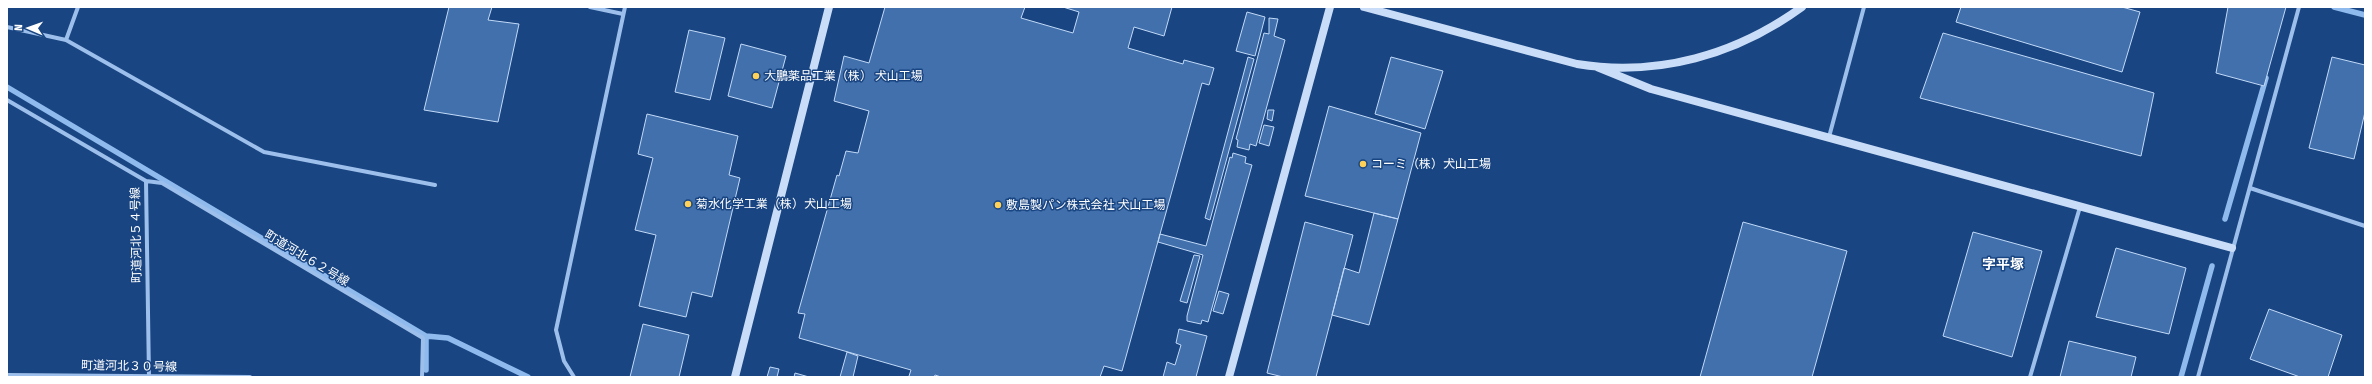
<svg xmlns="http://www.w3.org/2000/svg" width="2372" height="384" font-family="'Fira Sans Condensed','Noto Sans JP',sans-serif">
	<style>
		.lines { fill: none; stroke-linecap: round; stroke-linejoin: round }
		.stream { stroke: #8fbaee; stroke-width: 5.5 }
		.building { fill: #4170ac; stroke: #c2daf8 }
		.street { stroke: #9dbfeb; stroke-width: 4 }
		.secondary { stroke: #c9ddf8; stroke-width: 8 }
		.poi-dot { fill: #ffd158; stroke: #194582; stroke-width: 1.5 }
		.labels { text-anchor: middle; dominant-baseline: central; stroke-width: 3; stroke-linejoin: round; paint-order: stroke }
		.poi-label { font-size: 12px; fill: #fff; stroke: #194582; text-anchor: start }
		.street-label { font-size: 12px; fill: #fff; stroke: #194582 }
		.quarter-label { font-size: 14px; font-weight: bold; fill: #fff; stroke: #194582 }
	</style>
	<rect width="100%" height="100%" fill="#194582"/>
	<g class="lines">
		<path class="stream" d="M2334 7 2365 15
			M7 87 426 336 448 338 528 377
			M2225 219 2266 78
			M426 370V336
			M2181 377 2212 266"/>
	</g>
	<path class="building" d="M449 7H492L488 20 519 24 498 122 424 110Z
		M885 7H1025L1021 18 1073 33 1079 12 1063 7H1172L1164 36 1134 27 1128 48 1183 64 1184 60 1214 68 1209 85 1202 83 1122 371 1104 366 1100 377H941L935 375 934 377H911L909 376 911 370 799 338 805 314 798 313 837 175 839 176 846 151 858 153 869 111 834 101 844 56 869 63Z
		M1961 7H2122L2140 12 2122 72 1956 22Z
		M2228 7H2286L2264 86 2216 73Z
		M1247 12 1265 17 1255 56 1236 51Z
		M1269 18 1278 19 1274 36 1285 40 1256 146 1250 144 1249 150 1237 147 1238 140 1236 139 1264 33 1269 34Z
		M689 30 725 38 710 100 675 92Z
		M1943 33 2154 93 2141 156 1920 98Z
		M741 44 786 56 772 108 728 96Z
		M1248 57 1254 59 1210 220 1205 218Z
		M1391 57 1443 71 1425 129 1375 114Z
		M2332 57 2365 65V112L2354 159 2309 148Z
		M1329 106 1421 133 1398 219 1305 196Z
		M1268 110H1274L1272 121 1267 119Z
		M647 114 738 136 729 175 740 178 712 297 692 292 686 317 639 306 656 235 635 230 653 158 638 154Z
		M1264 125 1274 127 1269 146 1259 143Z
		M1233 153 1246 157 1245 163 1252 165 1208 322 1202 320 1201 324 1187 321V316L1203 255 1158 242 1160 234 1206 246 1230 157 1232 158Z
		M1374 213 1398 219 1369 325 1332 315 1344 268 1359 273Z
		M1305 222 1353 235 1316 377H1283L1267 373Z
		M1743 222 1847 251 1812 377H1700Z
		M1973 232 2042 251 2012 357 1943 336Z
		M2116 248 2186 268 2169 334 2096 317Z
		M1194 255 1200 256 1187 303 1180 301Z
		M1219 291 1229 294 1223 314 1213 311Z
		M2269 309 2342 335 2328 377H2300L2250 359Z
		M643 324 689 335 679 377H630Z
		M1179 329 1207 336 1196 377H1163L1167 362 1175 365 1181 345 1176 343Z
		M2069 341 2136 357 2131 377H2060Z
		M847 352 858 356 853 377H840Z
		M770 367 779 369 777 377H767Z
		M795 373 809 377H794Z"/>
	<g class="lines">
		<path class="street" d="M590 7 623 14
			M7 27 66 40 264 152 435 185
			M66 40 78 7
			M7 100 146 181 149 377
			M1829 137 1864 7
			M146 181 162 183 423 338 422 377
			M2250 188 2365 226
			M7 375 250 377
			M574 377 564 361 556 330 625 7
			M2030 377 2080 207
			M2198 377 2299 7"/>
		<path class="secondary" d="M1364 7 1577 64C1658 77 1736 55 1802 7
			M1597 67 1651 89 2232 248
			M735 377 829 7
			M1229 377 1330 7"/>
	</g>
	<g class="poi-dot">
		<circle cx="756" cy="76" r="4"/>
		<circle cx="1363" cy="164" r="4"/>
		<circle cx="688" cy="204" r="4"/>
		<circle cx="998" cy="205" r="4"/>
	</g>
	<g class="labels">
		<g class="poi-label">
			<text x="764" y="76">大鵬薬品工業（株） 犬山工場</text>
			<text x="1371" y="164">コーミ（株）犬山工場</text>
			<text x="696" y="204">菊水化学工業（株）犬山工場</text>
			<text x="1006" y="205">敷島製パン株式会社 犬山工場</text>
		</g>
		<g class="street-label">
			<text transform="translate(136 235) rotate(-91)">町道河北５４号線</text>
			<text transform="translate(307 258) rotate(31)">町道河北６２号線</text>
			<text transform="translate(129 366) rotate(1)">町道河北３０号線</text>
		</g>
		<g class="quarter-label">
			<text x="2003" y="264">字平塚</text>
		</g>
	</g>
	<rect width="2372" height="384" fill="none" stroke="#ffffff" stroke-width="16"/>
	<g transform="translate(28 28) rotate(272)" stroke="#194582" stroke-width="3" paint-order="stroke">
	<path d="M0-3L7 15L0 10L-7 15Z" fill="#ffffff"/>
	<text y="-6" font-size="11" font-weight="bold" text-anchor="middle" fill="#ffffff">N</text>
	</g>
</svg>
